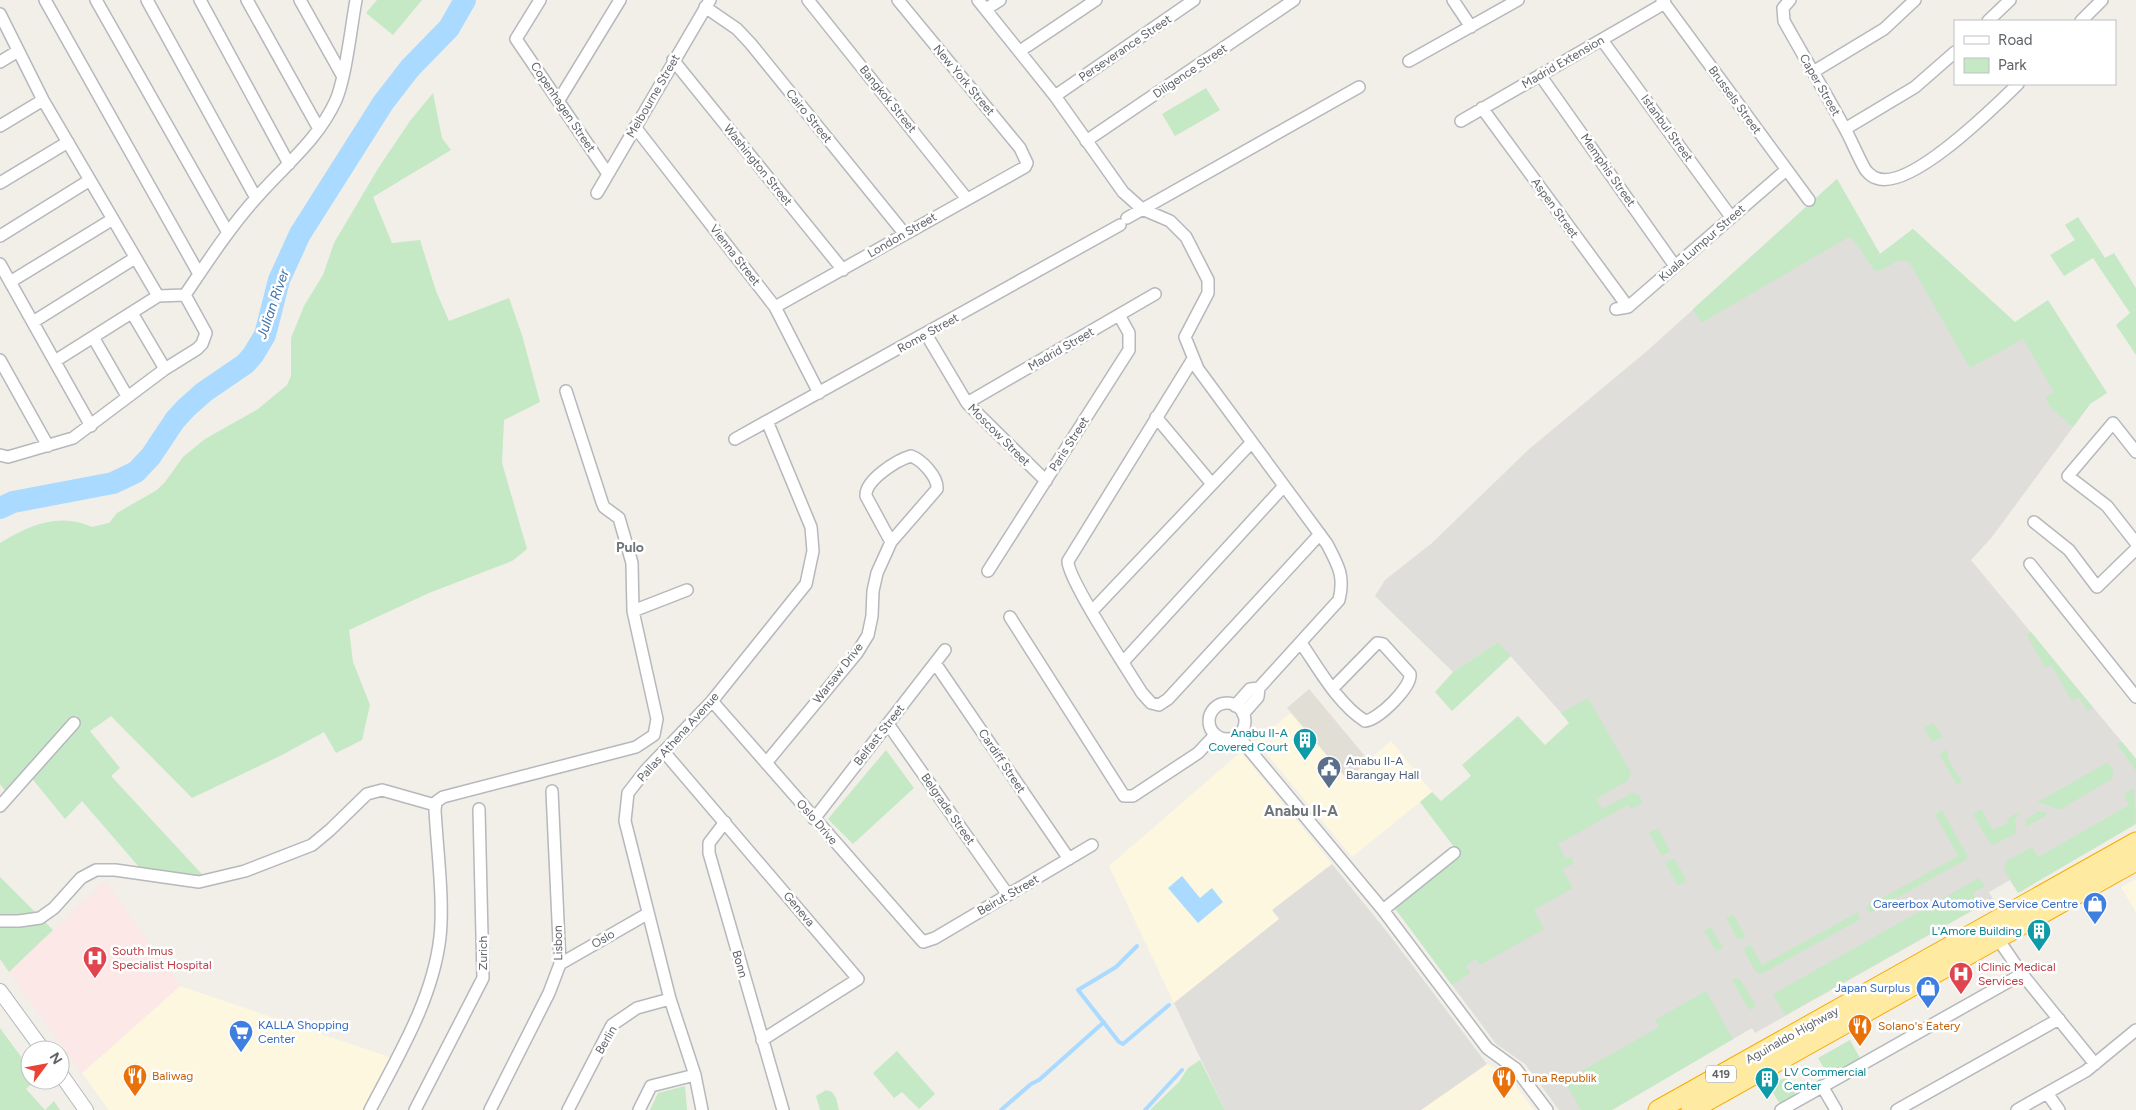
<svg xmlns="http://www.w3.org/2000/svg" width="2136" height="1110" font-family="Figtree,sans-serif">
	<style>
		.commercial { fill: #fef7e0 }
		.industrial { fill: #e0deda }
		.education { fill: #e1ded6 }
		.medical { fill: #fce8e6 }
		.green { fill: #c5e8c5 }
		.water { fill: #aadaff }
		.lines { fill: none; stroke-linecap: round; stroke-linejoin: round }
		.stream { stroke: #aadaff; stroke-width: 4 }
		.river { stroke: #aadaff; stroke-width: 22 }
		.minor-casing { stroke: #b5b8bc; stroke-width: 14 }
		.tertiary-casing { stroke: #b5b8bc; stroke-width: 16 }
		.trunk-casing { stroke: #f9ab00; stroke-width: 21 }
		.minor { stroke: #fff; stroke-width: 11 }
		.tertiary { stroke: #fff; stroke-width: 14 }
		.trunk { stroke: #feeaa1; stroke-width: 19 }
		.labels { text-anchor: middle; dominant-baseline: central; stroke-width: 5; stroke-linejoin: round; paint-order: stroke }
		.shield { fill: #fff; stroke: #8f9295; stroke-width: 1 }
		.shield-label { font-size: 11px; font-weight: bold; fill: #5f6368 }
		.street-label { font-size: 12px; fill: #5f6368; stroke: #fff }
		.culture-label { font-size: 12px; fill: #0d838f; stroke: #fff; text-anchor: end }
		.service-label { font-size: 12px; fill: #4e5e75; stroke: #fff; text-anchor: start }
		.shop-label { font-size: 12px; fill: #366cbe; stroke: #fff; text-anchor: end }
		.health-label { font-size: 12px; fill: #be3a42; stroke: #fff; text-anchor: start }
		.food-label { font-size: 12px; fill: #c56008; stroke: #fff; text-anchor: start }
		.water-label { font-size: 14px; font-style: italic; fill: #4174aa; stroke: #fff }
		.neighbourhood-label { font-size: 14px; font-weight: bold; fill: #70757a; stroke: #fff }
		.quarter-label { font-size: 15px; font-weight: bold; fill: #70757a; stroke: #fff }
	</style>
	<rect width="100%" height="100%" fill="#f1efe8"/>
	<path class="commercial" d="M1291 713 1347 779 1391 741 1432 792 1352 857 1256 741Z
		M1241 752 1332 864 1273 910 1280 919 1174 1003 1109 866Z
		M2136 879V912L2121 887Z
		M180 986 392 1058 366 1110H109L82 1073Z
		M1487 1064 1509 1077 1534 1110H1421Z"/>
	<path class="industrial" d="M1837 179 1880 254 1913 229 2059 364 2090 404 1992 537 1971 560 2136 759V818L2014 887 2010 880 1989 892 1993 899 1755 1033 1752 1028 1612 1110H1559L1525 1064 1496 1044 1394 907 1612 770 1498 642 1453 672 1375 596 1385 580 1432 543 1528 450 1647 351Z
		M1332 864 1388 933 1487 1064 1421 1110H1225L1174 1003 1279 919 1272 910Z"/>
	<path class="education" d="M1309 689 1369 761 1347 779 1287 708Z"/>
	<path class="medical" d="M105 881 180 986 82 1073 9 972Z"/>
	<path class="green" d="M377 0H422L393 35 366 13Z
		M1206 88 1220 110 1175 136 1162 114Z
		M433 93 442 138 451 150 373 197 392 243 420 240 436 291 449 321 509 298 522 335 540 402 504 420 502 463 527 549 512 561 429 593 349 630 353 662 370 705 362 740 336 753 324 732 282 755 192 798 111 716 90 731 120 768 111 776 212 885 195 887 152 882 82 801 65 819 30 776 80 720 76 715 6 792 0 784V543C29 525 60 512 92 527L109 523 117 513 157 490 165 482 183 457 205 439 258 409 287 385 291 376V338L304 306 323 275 334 243 379 167 410 121Z
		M1837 179 1880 254 1913 229 2015 322 2048 300 2107 393 2090 404 2073 427 2051 408 2045 398 2054 392 2023 339 1970 368 1909 262C1896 255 1888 271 1875 271L1852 238H1847L1701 323 1693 309Z
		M2078 217 2105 258 2114 253 2136 288V355L2116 325 2130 313 2093 258 2064 276 2050 255 2075 240 2065 225Z
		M2031 632 2093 708 2087 711 2079 697 2072 701 2051 665 2045 668 2027 635Z
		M1498 642 1511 656 1452 711 1435 692 1453 672Z
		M1588 698 1631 773 1627 781 1596 799 1602 809 1632 793 1639 795 1643 803 1631 809 1628 805 1558 844 1566 859 1571 857 1574 863 1562 869 1573 888 1534 910 1544 929 1480 965 1476 959 1466 965 1470 973 1452 985 1394 907 1395 903 1460 855 1420 802 1432 792 1441 801 1471 776 1462 765 1518 716 1545 745 1569 723 1561 713Z
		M1933 723 1943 737 1935 741 1930 739 1924 728Z
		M2122 742 2136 759V771L2117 744Z
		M886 750 914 788 853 844 828 819Z
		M1947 750 1949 755 1947 757 1962 782 1957 785 1939 754Z
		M2108 762 2114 772 2112 779 2061 809C2053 810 2046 802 2036 803Z
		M2134 788 2136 824 2018 893 2004 869 2007 861 2032 847 2038 857 2129 805 2124 794Z
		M1981 809 1993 830 2009 822 2007 819 2020 811 2015 821 2016 833 1993 845 1989 842 1973 814Z
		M1942 810 1967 855V859L1870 913 1866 907 1958 856 1935 814Z
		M2037 812H2046V816L2025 827 2026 819Z
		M1658 828 1670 851 1662 856 1649 833Z
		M1674 858 1687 881 1678 886 1665 863Z
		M0 877 53 930 9 972 0 959Z
		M1979 878 1985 886 1973 893 1980 906 1785 1015 1773 994Z
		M1858 912 1860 919 1762 974 1756 972 1744 951 1746 947 1750 944 1762 965Z
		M1733 914 1746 937 1741 939 1737 938 1726 918Z
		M1711 927 1723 948 1716 952 1704 930Z
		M1737 978 1740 979 1756 1006 1749 1010 1732 980Z
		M1706 991 1733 1039 1612 1110H1581L1562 1077 1569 1073 1571 1077 1659 1027 1655 1020Z
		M0 1028 30 1069V1080H36L26 1089 45 1110 54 1101 60 1110H0Z
		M1850 1040 1861 1060 1830 1078 1818 1058Z
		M897 1051 935 1094 919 1109 902 1092 894 1098 873 1073Z
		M1200 1060 1225 1110H1150L1179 1082 1188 1068Z
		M1786 1077 1797 1096 1781 1106 1769 1086Z
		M685 1086 687 1110H650L658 1093Z
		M826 1090 832 1092 836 1098 839 1110H820L816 1096Z"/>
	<path class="water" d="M1182 876 1200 898 1212 888 1223 902 1198 923 1168 888Z"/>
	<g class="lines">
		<path class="stream" d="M1137 946 1116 967 1078 990 1119 1042 1123 1044 1169 1005
			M1001 1110 1031 1084 1039 1080 1104 1022
			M1145 1110 1182 1070"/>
		<path class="river" d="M0 508 13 502 113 483 136 472 151 456 175 420 186 408 204 392 245 364 253 355 265 335 279 280 300 234 383 103 410 68 449 28 465 0"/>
		<defs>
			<path id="minor" d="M45 0 199 274
				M96 0 227 231
				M147 0 256 198
				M200 0 289 164
				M247 0 319 129
				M300 0 342 75
				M540 0 516 39 608 174
				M808 0 967 199
				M978 0 1055 96 1123 192 1142 209 1170 221 1186 237 1208 280V293L1185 337 1198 369 1327 544C1338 565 1345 576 1339 600L1259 688 1258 697 1243 714
				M1453 0 1471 27
				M1662 0 1809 200
				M1790 0 1783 8 1784 21C1804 57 1825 92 1844 127 1852 141 1857 155 1865 169 1867 172 1872 177 1876 178 1910 192 1995 106 2018 84
				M705 7 737 29 751 44 904 233
				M986 9 1000 0
				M0 14 43 100 158 296
				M1988 21 2010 0
				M2081 21 2102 0
				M1602 40 1731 217
				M1020 51 1096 0
				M673 60 843 270
				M1409 61 1518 0
				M0 62 18 51
				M1813 72 1884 29 1915 0
				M1540 75 1675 266
				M1055 96 1194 0
				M559 100 620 0
				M1482 108 1628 307
				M1461 121 1665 3
				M0 126 43 100
				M635 127 775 307 819 393
				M1845 129 1915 87 1955 52
				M1086 141 1294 0
				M0 183 68 142
				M597 193 710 0
				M1127 218 1359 87
				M0 236 90 180
				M0 264 91 426
				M10 282 113 219
				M185 295C208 261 230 227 257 197 285 165 318 140 336 100 346 77 351 27 356 0
				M775 307 1025 167 1027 163 1020 148 898 0
				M1616 309 1628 307 1786 170
				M132 313 165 369
				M33 322 135 258
				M926 334 967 403 1046 481
				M93 337 127 396
				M1193 359 1068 561C1067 578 1129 672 1142 693L1151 703 1159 705 1168 699 1320 534
				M0 360 48 446
				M55 361 158 296 185 295
				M967 403 1155 294
				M1156 417 1212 484
				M735 439 1120 225
				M2136 452 2113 423 2068 476 2107 506 2136 543
				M0 455 8 457 73 438 165 369 197 349 202 344 206 333 185 295
				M2034 522 2069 550 2097 587 2136 549
				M2030 564 2136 697
				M988 571 1129 350V333L1119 315
				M633 611 687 590
				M1092 611 1252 442
				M1010 617 1124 796H1133L1198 753 1215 735
				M1301 643C1319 669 1338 704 1365 721 1378 720 1412 687 1410 674L1383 644 1377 643 1333 688
				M1123 662 1284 486
				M935 663 1069 859
				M712 701 923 942 935 938 1092 845
				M1209 721a18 18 0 1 1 36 0a18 18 0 1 1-36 0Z
				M1235 706 1250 689 1259 688
				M888 724 1008 895
				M1238 736 1383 910 1487 1048 1516 1069 1547 1110
				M665 753 858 979 762 1040
				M766 763 857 653 868 635 872 616 873 591 877 573 891 542 937 489C938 477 922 460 911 456 897 460 865 480 866 496L891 542
				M0 806 74 723
				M814 819 945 650
				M725 822 709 843V853L783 1110
				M1383 910 1454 853
				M0 921H19L40 918 54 908 81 878 96 870H115L199 882 245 871 312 845 330 830 367 794 382 790 435 805
				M1998 939 2022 974 2095 1064
				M560 964 647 914
				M1822 1086 1836 1110
				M2047 1093 2059 1110
				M370 1110C398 1056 433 999 440 937 444 900 437 848 435 810L436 802 443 797 636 747 654 735 657 719 633 611 632 563 619 518 604 507 602 502 566 391
				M415 1110 483 978 479 809
				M490 1110 549 993 560 964 552 791
				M568 1110 612 1025 637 1008 670 999
				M639 1110 651 1086 695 1075
				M702 1110 695 1075 670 999 625 821 628 793 646 770 712 701 806 584 813 551 811 527 767 421
				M1781 1110 2022 974
				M1897 1110 2059 1019
				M2017 1110 2086 1071 2136 1030"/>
			<path id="tertiary" d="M0 991 43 1050
				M60 1073 86 1110"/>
			<path id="trunk" d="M1658 1110 2136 842
				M1691 1110 2136 861"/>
		</defs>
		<use href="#minor" class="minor-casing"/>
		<use href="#tertiary" class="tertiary-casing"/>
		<use href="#trunk" class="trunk-casing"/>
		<use href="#minor" class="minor"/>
		<use href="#tertiary" class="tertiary"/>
		<use href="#trunk" class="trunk"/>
	</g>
	<defs>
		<symbol id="building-pin" viewBox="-11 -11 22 30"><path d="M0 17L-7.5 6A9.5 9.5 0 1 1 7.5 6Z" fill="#0f9aa8" stroke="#fff"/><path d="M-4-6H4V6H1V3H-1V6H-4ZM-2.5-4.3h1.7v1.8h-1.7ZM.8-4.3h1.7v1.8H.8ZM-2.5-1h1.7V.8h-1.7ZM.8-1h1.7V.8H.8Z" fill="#fff"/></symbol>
		<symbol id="civic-pin" viewBox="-11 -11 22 30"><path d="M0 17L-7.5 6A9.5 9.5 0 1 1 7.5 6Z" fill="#5c6f8a" stroke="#fff"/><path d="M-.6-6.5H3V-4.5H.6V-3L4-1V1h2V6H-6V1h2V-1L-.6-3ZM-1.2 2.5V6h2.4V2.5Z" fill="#fff"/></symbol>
		<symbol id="shop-pin" viewBox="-11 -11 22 30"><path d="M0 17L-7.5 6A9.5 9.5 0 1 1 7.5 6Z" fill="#3f7fe0" stroke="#fff"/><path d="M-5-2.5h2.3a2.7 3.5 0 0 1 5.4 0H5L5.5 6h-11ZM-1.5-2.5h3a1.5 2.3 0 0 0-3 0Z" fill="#fff"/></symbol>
		<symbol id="hospital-pin" viewBox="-11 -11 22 30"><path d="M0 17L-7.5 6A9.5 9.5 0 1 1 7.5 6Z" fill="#e0444e" stroke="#fff"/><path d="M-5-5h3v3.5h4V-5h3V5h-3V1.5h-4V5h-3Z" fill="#fff"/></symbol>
		<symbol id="restaurant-pin" viewBox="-11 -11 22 30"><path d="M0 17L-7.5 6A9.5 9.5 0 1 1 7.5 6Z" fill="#e8710a" stroke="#fff"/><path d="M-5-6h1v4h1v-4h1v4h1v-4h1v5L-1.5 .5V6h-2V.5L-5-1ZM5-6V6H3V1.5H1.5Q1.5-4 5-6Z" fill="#fff"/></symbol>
		<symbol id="supermarket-pin" viewBox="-11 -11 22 30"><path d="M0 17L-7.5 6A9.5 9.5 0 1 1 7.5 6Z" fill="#3f7fe0" stroke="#fff"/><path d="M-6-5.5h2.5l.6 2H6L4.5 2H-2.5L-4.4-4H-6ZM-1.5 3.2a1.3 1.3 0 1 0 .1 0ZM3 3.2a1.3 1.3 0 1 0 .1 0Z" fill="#fff"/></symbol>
	</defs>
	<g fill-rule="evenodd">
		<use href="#building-pin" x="1291" y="726" width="28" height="38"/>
		<use href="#civic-pin" x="1315" y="754" width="28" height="38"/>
		<use href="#shop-pin" x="2081" y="890" width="28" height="38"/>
		<use href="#building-pin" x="2025" y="917" width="28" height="38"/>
		<use href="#hospital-pin" x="81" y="944" width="28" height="38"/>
		<use href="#hospital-pin" x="1947" y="960" width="28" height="38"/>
		<use href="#shop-pin" x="1914" y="974" width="28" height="38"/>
		<use href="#restaurant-pin" x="1846" y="1012" width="28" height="38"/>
		<use href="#supermarket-pin" x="227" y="1018" width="28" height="38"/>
		<use href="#restaurant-pin" x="121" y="1062" width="28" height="38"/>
		<use href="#restaurant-pin" x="1490" y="1064" width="28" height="38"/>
		<use href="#building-pin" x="1753" y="1065" width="28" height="38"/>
	</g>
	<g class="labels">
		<rect class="shield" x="1706" y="1065.5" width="30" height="17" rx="4"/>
		<g class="shield-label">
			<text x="1721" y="1074">419</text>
		</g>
		<g class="street-label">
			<text transform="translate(1125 48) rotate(-34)">Perseverance Street</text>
			<text transform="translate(1563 62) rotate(-30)">Madrid Extension</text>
			<text transform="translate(1190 71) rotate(-34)">Diligence Street</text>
			<text transform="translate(964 80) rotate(50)">New York Street</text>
			<text transform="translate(1820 85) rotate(60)">Caper Street</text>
			<text transform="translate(653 96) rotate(-60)">Melbourne Street</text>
			<text transform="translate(888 99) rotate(51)">Bangkok Street</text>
			<text transform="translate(1735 100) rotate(54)">Brussels Street</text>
			<text transform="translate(563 107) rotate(56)">Copenhagen Street</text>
			<text transform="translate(809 116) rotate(51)">Cairo Street</text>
			<text transform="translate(1667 128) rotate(54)">Istanbul Street</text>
			<text transform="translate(758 165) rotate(51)">Washington Street</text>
			<text transform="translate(1608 170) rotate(55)">Memphis Street</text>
			<text transform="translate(1555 208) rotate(54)">Aspen Street</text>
			<text transform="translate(902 235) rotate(-30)">London Street</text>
			<text transform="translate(1702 243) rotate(-41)">Kuala Lumpur Street</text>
			<text transform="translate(735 255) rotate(52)">Vienna Street</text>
			<text transform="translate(928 333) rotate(-29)">Rome Street</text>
			<text transform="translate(1061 349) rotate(-30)">Madrid Street</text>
			<text transform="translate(999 435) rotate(45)">Moscow Street</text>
			<text transform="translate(1069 444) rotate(-57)">Paris Street</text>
			<text transform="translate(838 673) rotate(-52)">Warsaw Drive</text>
			<text transform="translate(879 735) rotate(-52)">Belfast Street</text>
			<text transform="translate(678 737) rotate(-48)">Pallas Athena Avenue</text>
			<text transform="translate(1002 761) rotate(56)">Cardiff Street</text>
			<text transform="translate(948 809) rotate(55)">Belgrade Street</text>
			<text transform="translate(817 822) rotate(49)">Oslo Drive</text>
			<text transform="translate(1008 895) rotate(-30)">Beirut Street</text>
			<text transform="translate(799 909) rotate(50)">Geneva</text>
			<text transform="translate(603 939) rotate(-30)">Oslo</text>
			<text transform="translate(558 943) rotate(-91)">Lisbon</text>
			<text transform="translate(483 953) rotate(-90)">Zurich</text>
			<text transform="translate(740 964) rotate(74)">Bonn</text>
			<text transform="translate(1792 1035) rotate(-29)">Aguinaldo Highway</text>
			<text transform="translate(606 1040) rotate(-60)">Berlin</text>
		</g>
		<g class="culture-label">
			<text x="1288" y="733">Anabu II-A<tspan x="1288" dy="14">Covered Court</tspan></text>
			<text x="2022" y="931">L'Amore Building</text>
			<text x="1784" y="1072" text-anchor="start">LV Commercial<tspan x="1784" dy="14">Center</tspan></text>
		</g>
		<g class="service-label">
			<text x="1346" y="761">Anabu II-A<tspan x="1346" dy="14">Barangay Hall</tspan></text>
		</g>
		<g class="shop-label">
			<text x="2078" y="904">Careerbox Automotive Service Centre</text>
			<text x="1910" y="988">Japan Surplus</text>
			<text x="258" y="1025" text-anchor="start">KALLA Shopping<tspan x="258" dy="14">Center</tspan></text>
		</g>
		<g class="health-label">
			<text x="112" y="951">South Imus<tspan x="112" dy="14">Specialist Hospital</tspan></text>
			<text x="1978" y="967">iClinic Medical<tspan x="1978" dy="14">Services</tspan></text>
		</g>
		<g class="food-label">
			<text x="1878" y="1026">Solano's Eatery</text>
			<text x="152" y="1076">Baliwag</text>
			<text x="1522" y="1078">Tuna Republik</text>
		</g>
		<g class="water-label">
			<text transform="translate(273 304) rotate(-71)">Julian River</text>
		</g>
		<g class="neighbourhood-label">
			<text x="630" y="547">Pulo</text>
		</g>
		<g class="quarter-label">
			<text x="1301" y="811">Anabu II-A</text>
		</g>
	</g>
	<rect x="1954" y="20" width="162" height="65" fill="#ffffff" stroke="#bfc1c3"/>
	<rect x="1964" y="36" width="25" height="8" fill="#ffffff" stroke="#bfc1c3"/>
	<text x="1998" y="45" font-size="15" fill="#5f6368">Road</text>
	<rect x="1964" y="58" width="25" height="15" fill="#c5e8c5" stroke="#bfc1c3"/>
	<text x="1998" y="70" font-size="15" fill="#5f6368">Park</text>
	<g transform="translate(45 1065) rotate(58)"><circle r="24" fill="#ffffff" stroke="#bfc1c3"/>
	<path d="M0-4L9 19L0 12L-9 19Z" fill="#ea4335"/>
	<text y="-8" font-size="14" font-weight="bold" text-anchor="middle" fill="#5f6368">N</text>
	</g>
</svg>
